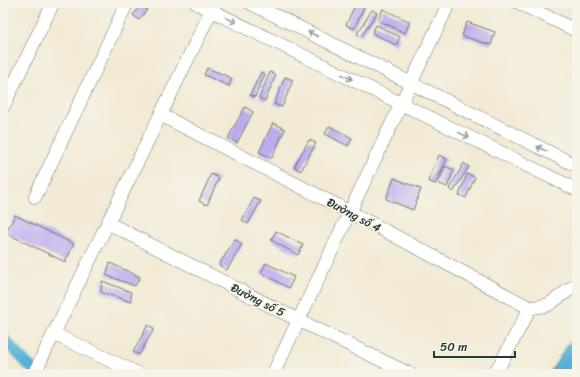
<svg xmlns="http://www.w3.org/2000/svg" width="580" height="377" font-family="Sriracha,sans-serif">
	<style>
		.water { fill: #57b1d5; stroke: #3b7784 }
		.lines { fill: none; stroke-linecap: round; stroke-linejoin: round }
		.canal { stroke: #57b1d5; stroke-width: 11 }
		.building { fill: #baaaef }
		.street-casing { stroke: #697a6c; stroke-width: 14 }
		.street { stroke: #fff; stroke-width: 13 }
		.oneway { stroke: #8f9e9a }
		.labels { text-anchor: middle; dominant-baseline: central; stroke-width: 3.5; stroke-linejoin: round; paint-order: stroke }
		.street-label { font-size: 12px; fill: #1f3d34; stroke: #f7f3e8 }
	</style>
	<rect width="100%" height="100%" fill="#f7f3e8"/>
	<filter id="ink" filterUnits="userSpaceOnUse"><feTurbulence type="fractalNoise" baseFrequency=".025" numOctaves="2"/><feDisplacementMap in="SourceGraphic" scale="8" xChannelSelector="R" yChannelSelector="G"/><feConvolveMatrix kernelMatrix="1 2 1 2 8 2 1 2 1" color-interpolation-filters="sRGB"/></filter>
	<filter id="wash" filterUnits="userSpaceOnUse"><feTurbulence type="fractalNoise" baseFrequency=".012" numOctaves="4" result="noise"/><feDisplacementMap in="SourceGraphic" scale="16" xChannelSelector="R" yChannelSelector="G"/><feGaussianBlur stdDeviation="0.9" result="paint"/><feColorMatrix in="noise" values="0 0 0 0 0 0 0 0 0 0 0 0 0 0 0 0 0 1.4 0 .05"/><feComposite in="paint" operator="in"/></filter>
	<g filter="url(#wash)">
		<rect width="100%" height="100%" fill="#f2ead5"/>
		<path class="water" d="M577 336V374H549L568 344Z"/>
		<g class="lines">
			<path class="canal" d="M3 338 37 374"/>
		</g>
		<g id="blocks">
			<path class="building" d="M356 3H366L354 29 346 25Z
				M141 5 147 10 139 20 133 15Z
				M383 9 410 22 405 33 378 20Z
				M372 10 377 13 361 37 357 34Z
				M467 22 495 32 491 45 462 36Z
				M376 25 400 37 396 45 372 33Z
				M207 68 232 78 229 86 204 75Z
				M261 72 265 74 255 97 250 95Z
				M270 72 276 75 265 101 259 98Z
				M285 77 293 80 282 107 274 104Z
				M245 107 253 112 237 143 228 138Z
				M273 123 285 129 272 158 259 152Z
				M329 126 352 138 348 146 325 134Z
				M309 140 316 143 301 171 294 167Z
				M439 155 447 159 435 184 428 181Z
				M464 163 469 167 453 192 449 189Z
				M445 166 454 170 447 187 438 183Z
				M211 174 219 178 207 205 199 201Z
				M467 174 475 177 466 198 459 195Z
				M394 178 421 189 413 210 386 199Z
				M254 198 261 201 248 224 242 220Z
				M15 215 74 244 65 262 6 233Z
				M276 231 303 245 298 255 271 240Z
				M235 239 242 244 227 270 219 265Z
				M110 263 140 277 135 286 106 275Z
				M266 263 294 277 289 288 261 273Z
				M102 281 131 292V302L101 292Z
				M148 325 154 329 139 355 133 352Z"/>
		</g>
	</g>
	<g filter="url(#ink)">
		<use href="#blocks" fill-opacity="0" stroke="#697a6c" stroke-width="1"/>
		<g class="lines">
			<defs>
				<path id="street" d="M196 3 577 190
					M250 3 577 166
					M519 3 577 31
					M3 107 53 3
					M161 115 350 212 530 308 548 305 577 284
					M35 197 127 3
					M108 223 298 320 410 374
					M54 334 139 374
					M34 374 215 3
					M273 374 449 3
					M493 374 501 363 530 308"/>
			</defs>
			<use href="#street" class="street-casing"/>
			<use href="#street" class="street"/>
		</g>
		<defs><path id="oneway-shaft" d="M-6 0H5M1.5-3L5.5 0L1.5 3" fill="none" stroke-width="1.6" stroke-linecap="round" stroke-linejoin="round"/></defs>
		<g class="oneway">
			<use href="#oneway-shaft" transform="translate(231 20) rotate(26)"/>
			<use href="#oneway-shaft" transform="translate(313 34) rotate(-153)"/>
			<use href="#oneway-shaft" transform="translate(347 77) rotate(26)"/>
			<use href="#oneway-shaft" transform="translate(464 135) rotate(26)"/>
			<use href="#oneway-shaft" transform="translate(542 149) rotate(-154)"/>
		</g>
	</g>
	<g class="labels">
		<g class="street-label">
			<text transform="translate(354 215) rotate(28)">Đường số 4</text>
			<text transform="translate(258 300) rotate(27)">Đường số 5</text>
		</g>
	</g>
	<rect width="580" height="377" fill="none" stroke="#f7f3e8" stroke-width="16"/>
	<path d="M434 351v6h81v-6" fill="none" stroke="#1f3d34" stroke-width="2"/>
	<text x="440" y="351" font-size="12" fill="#1f3d34" stroke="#f7f3e8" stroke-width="3" paint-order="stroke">50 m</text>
</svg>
